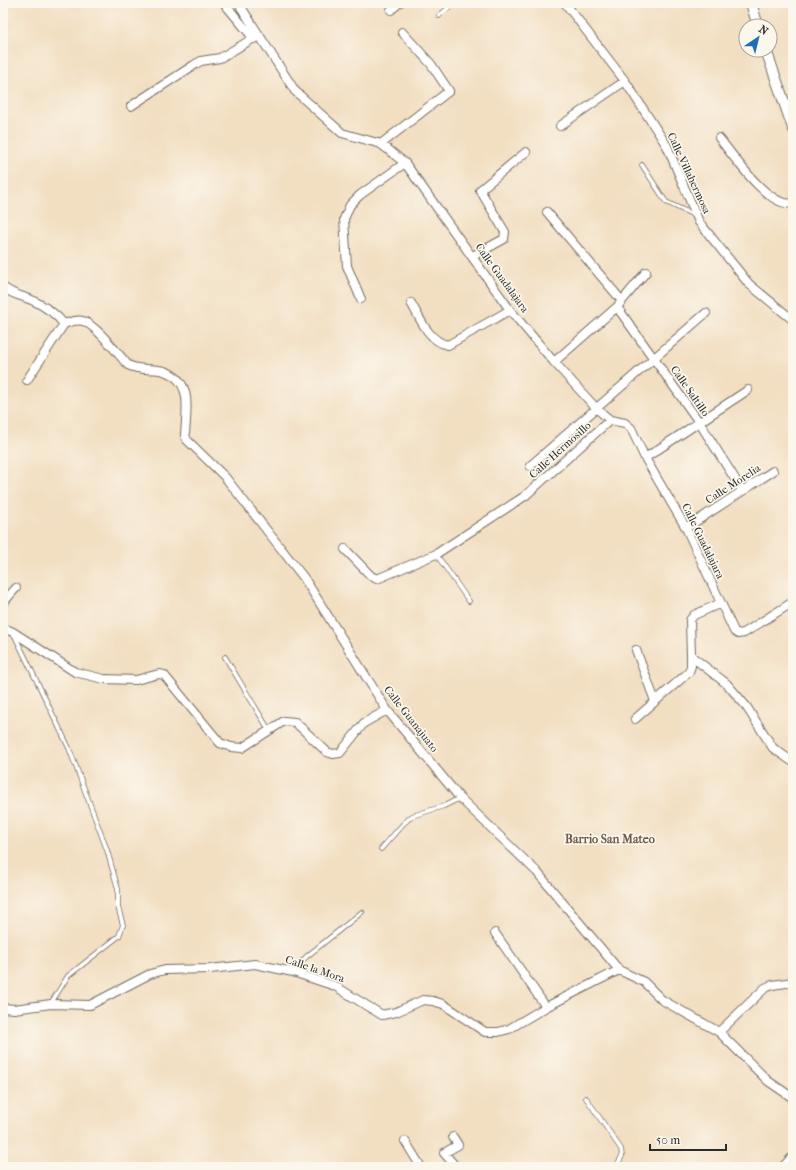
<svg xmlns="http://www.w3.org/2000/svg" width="796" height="1170" font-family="'IM FELL French Canon',serif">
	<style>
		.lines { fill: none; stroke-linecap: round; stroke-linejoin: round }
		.service-casing { stroke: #716a60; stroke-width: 5.5 }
		.minor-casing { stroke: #716a60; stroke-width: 10 }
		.tertiary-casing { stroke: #716a60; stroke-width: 12 }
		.service { stroke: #fff; stroke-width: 4 }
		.minor { stroke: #fff; stroke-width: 8 }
		.tertiary { stroke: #fff; stroke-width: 10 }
		.labels { text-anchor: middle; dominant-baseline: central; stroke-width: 3.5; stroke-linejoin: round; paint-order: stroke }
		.street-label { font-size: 11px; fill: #2b2b2b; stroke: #fbf7ec }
		.neighbourhood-label { font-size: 12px; font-weight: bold; fill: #6f5b4a; stroke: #fbf7ec }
	</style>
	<rect width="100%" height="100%" fill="#fbf7ec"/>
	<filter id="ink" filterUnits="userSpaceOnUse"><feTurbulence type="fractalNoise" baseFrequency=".025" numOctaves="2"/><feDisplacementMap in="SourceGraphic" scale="8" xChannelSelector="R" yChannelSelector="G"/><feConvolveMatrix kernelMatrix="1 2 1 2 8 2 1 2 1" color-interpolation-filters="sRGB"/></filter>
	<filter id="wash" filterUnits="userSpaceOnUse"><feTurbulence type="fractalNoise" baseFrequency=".012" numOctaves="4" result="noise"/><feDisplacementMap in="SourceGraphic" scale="16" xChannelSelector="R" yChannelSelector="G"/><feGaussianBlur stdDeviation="0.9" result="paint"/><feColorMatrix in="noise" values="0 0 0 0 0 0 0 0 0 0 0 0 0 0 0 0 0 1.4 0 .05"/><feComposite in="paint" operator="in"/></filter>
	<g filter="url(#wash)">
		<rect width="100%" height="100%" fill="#f2dec1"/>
	</g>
	<g filter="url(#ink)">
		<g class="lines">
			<defs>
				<path id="service" d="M568 7 574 3
					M439 16 454 3
					M642 165 666 202 696 216
					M436 554 469 601
					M14 634 69 748 107 850 118 889V907L123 925 119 936 68 976 51 1003
					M225 657 269 730
					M381 849 403 824 412 816 444 806 460 798
					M293 971 306 957 362 912
					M586 1098 621 1149 622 1156 616 1167"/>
				<path id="minor" d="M224 3 254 39
					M241 3V7L259 35
					M565 3 625 81 667 146 699 222 749 284 793 320
					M391 10 399 3
					M131 106 194 65 201 61 220 58 259 35 295 91 342 133 381 144 405 163 510 310 554 362 596 408 610 420 625 423 631 428 645 458 686 528 734 631 738 634 744 633 793 602
					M560 126 625 81
					M719 138C733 155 769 209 793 203
					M381 144 449 91 431 64 402 32
					M547 212 622 301
					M473 256 504 239 505 232 480 190 526 152
					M3 287C12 295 23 296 34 301 46 307 56 314 64 324 70 322 76 319 83 321 96 325 118 354 128 365 139 371 152 368 164 371 194 381 186 411 185 435L187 440 225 477 304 578 387 710 460 798 537 872 619 970 644 982 662 1000 719 1032 768 1081 793 1098
					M361 299 347 266 344 219 350 205 360 195 405 163
					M411 303C420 318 429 342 448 345L510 310
					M617 307 699 422 742 490
					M554 362 617 307 646 272
					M27 380 64 324
					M645 458 748 390
					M530 466 706 313
					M686 528 773 471
					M345 549 371 576 377 579 436 554 525 496 610 420
					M3 603 16 588
					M721 603 694 615 690 620 691 656 727 684 746 706 773 748 793 762
					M3 628 13 632 75 672 104 679 136 680 159 674 164 675 220 743 231 747 242 748 284 721 295 722 327 752 333 754 340 753 364 723 387 710
					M636 650 655 701
					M635 719 689 672 691 666V656
					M495 933 546 1007
					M3 1008 14 1009 51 1004 90 1005 150 974 165 970 210 969 255 964 293 972 335 986 382 1015 396 1012 423 1000 433 1001 443 1004 485 1032H498L509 1029 546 1007 619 970
					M719 1032 765 988 772 985 793 982
					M453 1137 458 1145 444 1153 456 1167
					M405 1141 421 1167"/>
				<path id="tertiary" d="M751 3 758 26
					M766 50 793 128
					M784 1167 793 1158"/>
			</defs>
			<use href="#service" class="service-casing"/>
			<use href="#minor" class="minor-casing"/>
			<use href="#tertiary" class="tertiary-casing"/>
			<use href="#service" class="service"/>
			<use href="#minor" class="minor"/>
			<use href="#tertiary" class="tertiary"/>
		</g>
	</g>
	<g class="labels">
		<g class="street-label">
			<text transform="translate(689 173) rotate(65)">Calle Villahermosa</text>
			<text transform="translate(502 278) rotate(54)">Calle Guadalajara</text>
			<text transform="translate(690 391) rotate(55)">Calle Saltillo</text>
			<text transform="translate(560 450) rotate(-42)">Calle Hermosillo</text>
			<text transform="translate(733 484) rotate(-33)">Calle Morelia</text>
			<text transform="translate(703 541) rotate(64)">Calle Guadalajara</text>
			<text transform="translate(411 719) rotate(52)">Calle Guanajuato</text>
			<text transform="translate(315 969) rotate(19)">Calle la Mora</text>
		</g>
		<g class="neighbourhood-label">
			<text x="610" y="839">Barrio San Mateo</text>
		</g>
	</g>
	<rect width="796" height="1170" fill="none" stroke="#fbf7ec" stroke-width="16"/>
	<g transform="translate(758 38) rotate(35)"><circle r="19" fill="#fbf7ec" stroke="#a8a59f"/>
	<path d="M0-3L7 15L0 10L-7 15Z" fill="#1f6fb2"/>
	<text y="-6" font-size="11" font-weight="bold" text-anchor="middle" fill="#2b2b2b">N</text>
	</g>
	<path d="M650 1144v6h76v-6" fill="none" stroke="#2b2b2b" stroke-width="2"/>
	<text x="656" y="1144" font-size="12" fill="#2b2b2b" stroke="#fbf7ec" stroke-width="3" paint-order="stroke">50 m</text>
</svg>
